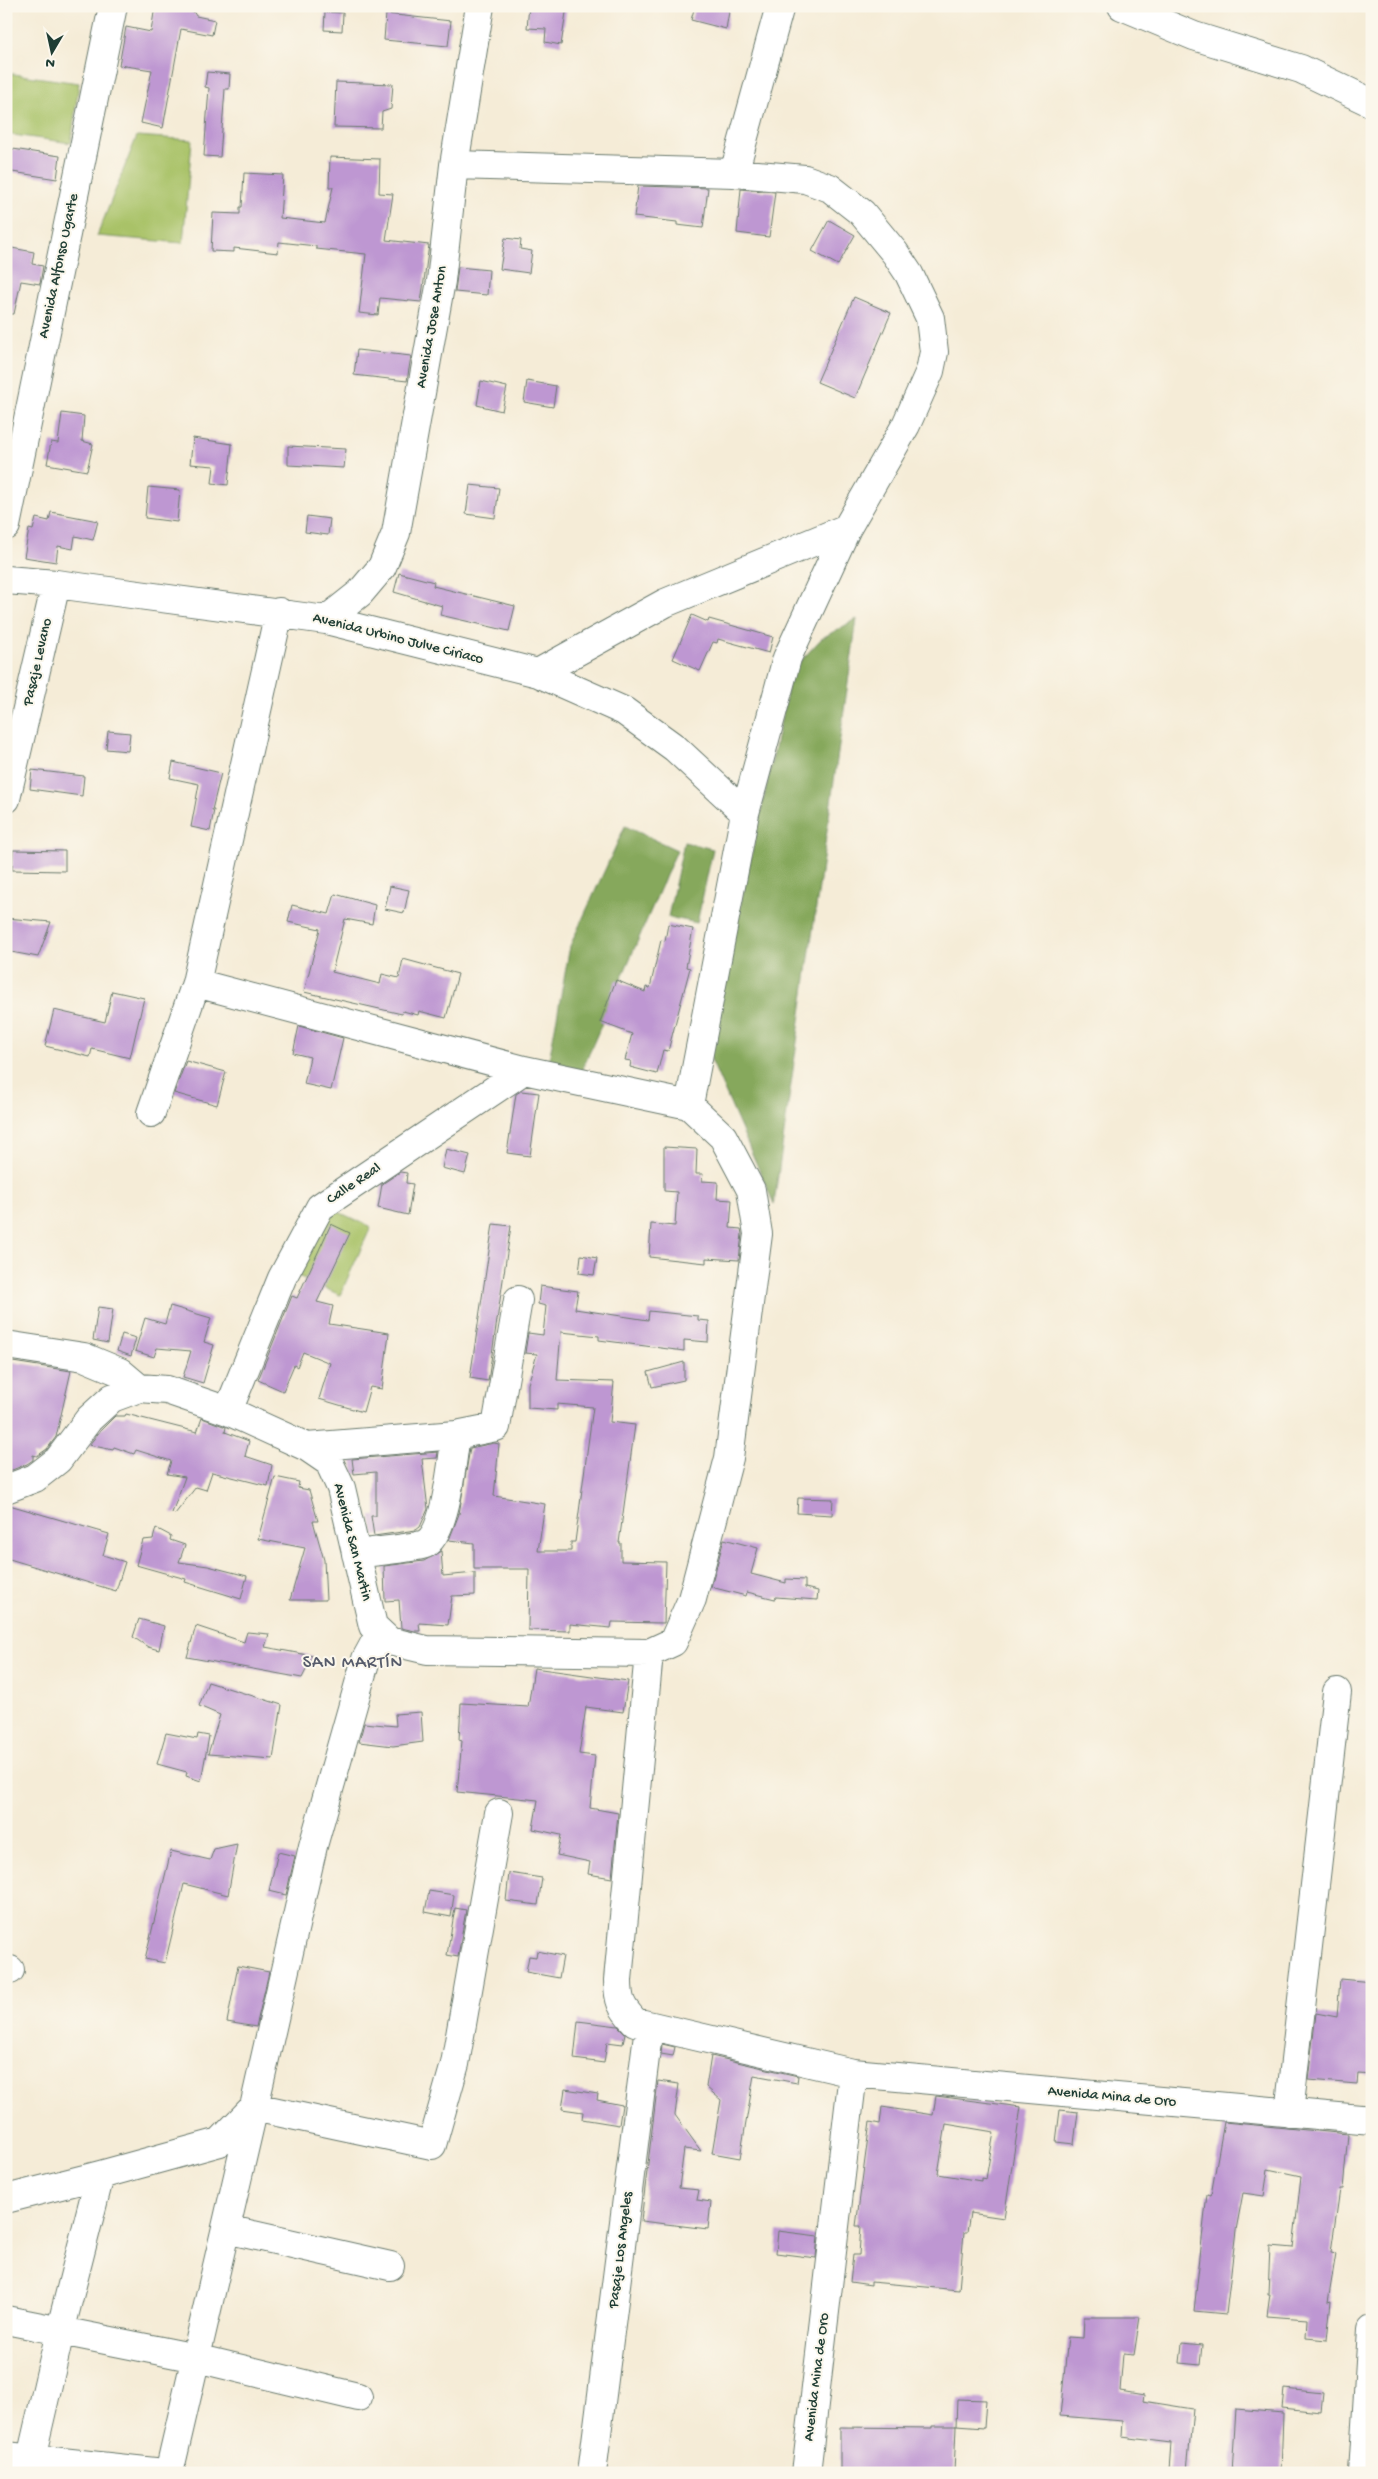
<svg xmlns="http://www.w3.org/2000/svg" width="1378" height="2479" font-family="'Gochi Hand',sans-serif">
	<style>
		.green { fill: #a9c268; stroke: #64804e }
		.forest { fill: #86a85c; stroke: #527248 }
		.building { fill: #be97d2; fill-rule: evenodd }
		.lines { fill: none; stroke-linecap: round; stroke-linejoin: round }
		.minor-casing { stroke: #6a7a6d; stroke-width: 30 }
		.minor { stroke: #fff; stroke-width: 28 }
		.labels { text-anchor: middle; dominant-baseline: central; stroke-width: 4; stroke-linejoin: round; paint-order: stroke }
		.street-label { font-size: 15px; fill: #1f3d34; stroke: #fbf7ec }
		.quarter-label { font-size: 18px; letter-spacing: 1px; fill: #575c6b; stroke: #fbf7ec }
	</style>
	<rect width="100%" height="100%" fill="#fbf7ec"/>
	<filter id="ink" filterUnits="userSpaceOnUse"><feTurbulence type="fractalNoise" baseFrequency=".02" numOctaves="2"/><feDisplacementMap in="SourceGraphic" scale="10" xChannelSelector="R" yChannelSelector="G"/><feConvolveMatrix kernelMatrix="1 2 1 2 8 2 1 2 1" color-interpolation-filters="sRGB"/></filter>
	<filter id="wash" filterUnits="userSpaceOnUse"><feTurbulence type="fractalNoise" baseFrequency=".0096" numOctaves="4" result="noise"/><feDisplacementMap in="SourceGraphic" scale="20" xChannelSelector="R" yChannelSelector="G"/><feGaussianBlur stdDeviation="1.12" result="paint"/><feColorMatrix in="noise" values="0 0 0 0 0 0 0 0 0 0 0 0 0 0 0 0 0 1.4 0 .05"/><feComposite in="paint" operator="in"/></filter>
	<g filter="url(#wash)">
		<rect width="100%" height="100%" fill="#f5ecd7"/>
		<path class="green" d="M6 73 79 83 71 143 6 134Z
			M137 136 192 140 183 243 97 236Z
			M330 1208 371 1227 340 1295 298 1276Z"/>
		<path class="forest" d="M857 619 774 1204 708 1053 792 670 822 638Z
			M625 826 677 850 581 1072 548 1066 570 946Z
			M684 842 713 849 697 923 668 917Z"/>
		<g id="blocks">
			<path class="building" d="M155 6 193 11 196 16 215 20 212 35 181 29 163 128 141 123 152 70 119 65 126 27 151 32Z
				M529 6H567L561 45 545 42 546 29 527 28Z
				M695 6H730L726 29 691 20Z
				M325 12 343 13 342 31 324 30Z
				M386 14 451 21 448 46 384 40Z
				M207 72 230 74 229 89H225L220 157 204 156 209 88 205 87Z
				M336 82 393 84 391 109 382 112 381 128 334 127Z
				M6 148 60 156 57 179 6 171Z
				M330 157 380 159 379 193 393 194 386 240 429 245 421 302 380 298 378 315 359 313 366 254 316 249V246L279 242 278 253 234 248V252L211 251 213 213 240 214V207H242L244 173 283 175 280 218 325 223 333 187H329Z
				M638 186 708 188 703 228 677 225V222L634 217Z
				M741 189 775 192 769 237 737 233Z
				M829 220 855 235 838 265 812 251Z
				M505 238 521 240 520 249 532 251 529 273 500 269Z
				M6 247 34 252 32 264 43 266 40 284 21 281 14 314H6Z
				M458 267 489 270 487 295 455 292Z
				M854 297 891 313 855 398 817 382Z
				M357 350 411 356 407 381 354 375Z
				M481 381 507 387 502 411 477 405Z
				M527 381 556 386 553 407 524 402Z
				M62 413 84 416 82 441 93 444 87 471 47 464 51 442 58 443Z
				M193 438 232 444 228 485 212 483 214 466 190 464Z
				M288 446 346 449 344 468 288 465Z
				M470 485 499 488 495 518 466 514Z
				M148 487 180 490 177 522 145 518Z
				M51 512 98 521 93 540 75 536 73 549 58 546 56 562 24 557 29 529 33 530 36 518 49 521Z
				M307 516 330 519 328 535 305 532Z
				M399 573 434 582 433 586 515 606 509 631 440 615 442 606 394 592Z
				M692 615 708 622 709 619 773 637 769 653 718 639 717 643 713 642 700 671 673 659Z
				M108 731 130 733 128 751 106 749Z
				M173 762 221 773 212 810H214L210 831 191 827 199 784 170 778Z
				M32 770 84 776 82 796 30 789Z
				M13 850 65 851V871L12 870Z
				M390 886 409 890 404 913 385 909Z
				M335 894 375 905 372 924 345 919 332 972 380 984 382 974 399 978 403 959 458 974 446 1018 419 1011 418 1015 403 1011 402 1014 304 992 320 929 288 922 292 905 329 914Z
				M6 918 51 922 38 957 6 951Z
				M668 924 693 929 686 967 690 968 668 1051 663 1050 657 1074 630 1067 631 1061 625 1060 632 1034 600 1022 616 980 645 992 646 987 650 988 661 940 665 941Z
				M112 991 144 998 130 1058 92 1049 90 1057 45 1046 54 1010 105 1022Z
				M299 1026 343 1038 331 1090 304 1084 310 1057 293 1053Z
				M186 1061 226 1072 217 1105 174 1093Z
				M521 1091 539 1093 530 1156 507 1153 516 1094Z
				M664 1147 697 1149 696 1174H703L702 1181 718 1182 717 1199 732 1200 730 1228 741 1229 742 1234 739 1260 706 1258V1263L649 1257 651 1224 675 1226 677 1192 664 1191Z
				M446 1149 470 1155 465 1174 442 1168Z
				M400 1172 407 1173 406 1183 413 1184 408 1215 378 1208 382 1184Z
				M331 1224 350 1233 317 1302 333 1306 329 1324 389 1333 382 1389 370 1387 363 1412 319 1399 330 1363 303 1352 297 1367 294 1365 283 1391 258 1380 292 1296 297 1298Z
				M493 1224 511 1226 488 1381 470 1378Z
				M581 1255 597 1258 594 1275 579 1273Z
				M540 1286 578 1291 575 1309 648 1320 649 1311 698 1316V1320L709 1321 708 1342 684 1340V1351L599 1340V1336L561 1332 557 1380 614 1382 610 1422 635 1425 619 1543H621V1561L666 1562 664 1623 612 1622 611 1628 570 1624V1631L528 1630 529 1569H474V1543L449 1540 459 1514 470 1448 494 1443 499 1444 494 1496 545 1504 538 1551H571V1542H575L593 1407 557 1404V1410L528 1408V1384L537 1354 525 1353 528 1333 543 1335 546 1306 538 1304Z
				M170 1306 211 1318 204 1342 214 1345 203 1383 183 1377 191 1351 157 1348 154 1357 135 1351 145 1318 165 1324Z
				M98 1307 113 1309 108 1343 93 1340Z
				M122 1334 136 1338 131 1356 117 1351Z
				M6 1361 71 1371 56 1437 47 1449 37 1456 33 1455V1460L27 1464 12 1470H6Z
				M684 1362V1380L652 1387 648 1372Z
				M126 1414 197 1432 202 1418 226 1427 225 1432 249 1441 245 1456 272 1465 268 1486 212 1472 206 1490 196 1487 175 1514 172 1513 185 1477 167 1474 171 1461 136 1450 134 1454 114 1447 113 1450 89 1445 101 1430 115 1416H125Z
				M438 1452 437 1458 422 1459 428 1509 420 1527 416 1530 374 1536 371 1516H376V1472L354 1474 352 1459Z
				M275 1477 299 1482 298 1488 309 1490 318 1521H313L324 1560 326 1600H290L305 1548 258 1539Z
				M798 1498 833 1499 832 1515 797 1513Z
				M6 1504 109 1534 103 1555 125 1562 116 1591 6 1558Z
				M156 1528 171 1536 170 1540 185 1545 179 1562 208 1566 247 1576 241 1599 185 1582 186 1579 136 1565 143 1540 153 1539Z
				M724 1539 758 1548 751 1574 786 1583V1579L805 1580V1588L818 1591 817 1600 776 1597 775 1599 747 1592 746 1596 711 1587Z
				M441 1551 443 1576 475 1573V1595L452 1596 448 1625 419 1623 420 1631H415L401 1628 399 1600 385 1601 384 1566 424 1561Z
				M139 1619 164 1626 159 1650 148 1647 133 1637Z
				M196 1626 244 1642 247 1632 269 1634 265 1647 313 1656 302 1678 187 1657Z
				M534 1668 628 1681 623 1712 586 1707 579 1754 595 1756 590 1808 618 1813 612 1878 588 1874 590 1862 557 1855 561 1835 533 1829 538 1800 457 1792 462 1741 459 1740 461 1703 528 1707Z
				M208 1682 282 1705 273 1759 208 1754 220 1715 199 1706Z
				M421 1712 423 1742 393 1746 359 1742 364 1723 396 1726 395 1714Z
				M166 1733 197 1739 198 1734 209 1736 201 1781 186 1776 187 1772 157 1764Z
				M237 1844 228 1895 184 1884 165 1963 145 1959 171 1851 210 1860 214 1849Z
				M278 1852 295 1856 286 1895 269 1891Z
				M509 1873 542 1878 538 1905 506 1901Z
				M429 1891 454 1895 451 1917 425 1912Z
				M455 1908 466 1910 458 1957 447 1955Z
				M537 1951 563 1956 559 1978 526 1972 529 1956 536 1957Z
				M238 1966 269 1972 256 2027 227 2022Z
				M1340 1979 1372 1982V2075L1358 2074 1357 2084 1308 2080 1316 2013 1337 2017Z
				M578 2021 618 2026 625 2033 623 2044 607 2042 604 2063 574 2059Z
				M662 2044 675 2047 673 2056 661 2054Z
				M711 2056 798 2076 797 2083 754 2075 740 2158 712 2153 721 2100 706 2087Z
				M658 2081 679 2084 675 2115 701 2151 684 2149 679 2188 699 2190 697 2200 711 2202 708 2229 641 2221Z
				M565 2089 598 2094 597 2100 622 2105 619 2125 582 2119 583 2112 562 2109Z
				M936 2096 1021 2107 1004 2218 970 2213 967 2232H964L959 2290 871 2282V2285L850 2282 853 2255H859L861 2226H856L870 2122 880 2124 882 2107 933 2115ZM946 2124 994 2132 986 2179 981 2178V2181L938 2174Z
				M1060 2110 1078 2112 1074 2144 1056 2142Z
				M1224 2122 1348 2134 1343 2189H1340L1331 2252 1336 2253 1328 2302 1331 2301 1327 2340 1306 2338 1307 2319 1267 2316 1270 2294H1268L1270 2246 1293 2248 1301 2176 1268 2169 1264 2196 1243 2193 1236 2230 1226 2314 1194 2311 1207 2194 1211 2195Z
				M778 2231 818 2236 816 2258 776 2253Z
				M1084 2317H1140L1134 2355 1123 2354 1120 2391 1144 2395 1143 2401 1193 2409 1187 2471 1169 2470 1171 2443 1122 2437 1123 2421 1060 2416 1068 2337 1083 2338Z
				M1182 2343 1202 2345 1200 2365 1180 2363Z
				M1284 2389 1323 2393 1321 2412 1282 2408Z
				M957 2399 986 2400 984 2428 956 2426Z
				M1236 2409 1283 2413 1281 2473H1232Z
				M933 2426H956L954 2473H840V2427L933 2428Z"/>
		</g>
	</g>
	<g filter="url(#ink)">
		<use href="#blocks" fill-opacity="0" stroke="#6a7a6d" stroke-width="1"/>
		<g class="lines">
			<defs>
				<path id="minor" d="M1122 6 1194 36 1301 69 1372 103
					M454 165 734 173 805 179 830 188 862 213 895 253 909 274 930 318 934 352 930 371 906 425 847 528 787 658 745 813 689 1105
					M734 173 780 6
					M6 526 113 6
					M6 580 56 584 326 620 538 673 624 711 675 748 745 813
					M326 620 360 593 382 567 396 533 441 281 454 165 480 6
					M538 673 665 603 847 528
					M6 799 56 584
					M151 1113 196 983 279 612
					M6 1345 84 1357 120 1372 139 1388
					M228 1411 282 1278 320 1207 524 1070
					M307 1447 456 1435 496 1427 518 1300
					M6 1489 35 1478 58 1460 89 1419 112 1398 139 1388 167 1390 228 1411 307 1447 329 1462 341 1488 373 1626 389 1641 427 1650 649 1653 673 1642 692 1599 729 1458 758 1234 751 1190 723 1137 689 1105 524 1070 196 983
					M356 1554C370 1552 415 1548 425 1544 447 1532 452 1459 456 1435
					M649 1653 618 1980C618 2001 621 2007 635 2022L853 2073 1372 2120
					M6 1970H10
					M1289 2113 1337 1692
					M6 2199 100 2175 220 2142 254 2107 313 1846 366 1659 380 1633
					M226 2229 390 2266
					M6 2320 196 2358 358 2397
					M6 2456 164 2473
					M31 2458 60 2332 100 2175
					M169 2473 254 2107 432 2145 455 2064 499 1813
					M592 2473 649 2026
					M806 2473 853 2073
					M1363 2473 1372 2329"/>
			</defs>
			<use href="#minor" class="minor-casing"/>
			<use href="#minor" class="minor"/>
		</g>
	</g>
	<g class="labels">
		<g class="street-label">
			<text transform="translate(59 266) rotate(-78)">Avenida Alfonso Ugarte</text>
			<text transform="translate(432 327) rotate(-80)">Avenida Jose Anton</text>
			<text transform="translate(398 639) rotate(14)">Avenida Urbino Julve Ciriaco</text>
			<text transform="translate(38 662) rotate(-77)">Pasaje Levano</text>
			<text transform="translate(354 1184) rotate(-34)">Calle Real</text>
			<text transform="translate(352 1542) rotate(76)">Avenida San Martin</text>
			<text transform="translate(1112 2097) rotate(5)">Avenida Mina de Oro</text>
			<text transform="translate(621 2250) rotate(-83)">Pasaje Los Angeles</text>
			<text transform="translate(817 2377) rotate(-83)">Avenida Mina de Oro</text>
		</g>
		<g class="quarter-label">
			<text x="353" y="1663">SAN MARTÍN</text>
		</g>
	</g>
	<rect width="1378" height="2479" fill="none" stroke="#fbf7ec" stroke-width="25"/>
	<g transform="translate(52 52) rotate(189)" stroke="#fbf7ec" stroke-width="4" paint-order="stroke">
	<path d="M0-4L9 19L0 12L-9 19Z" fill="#1f3d34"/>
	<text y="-8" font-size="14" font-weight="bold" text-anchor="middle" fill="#1f3d34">N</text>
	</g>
</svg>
